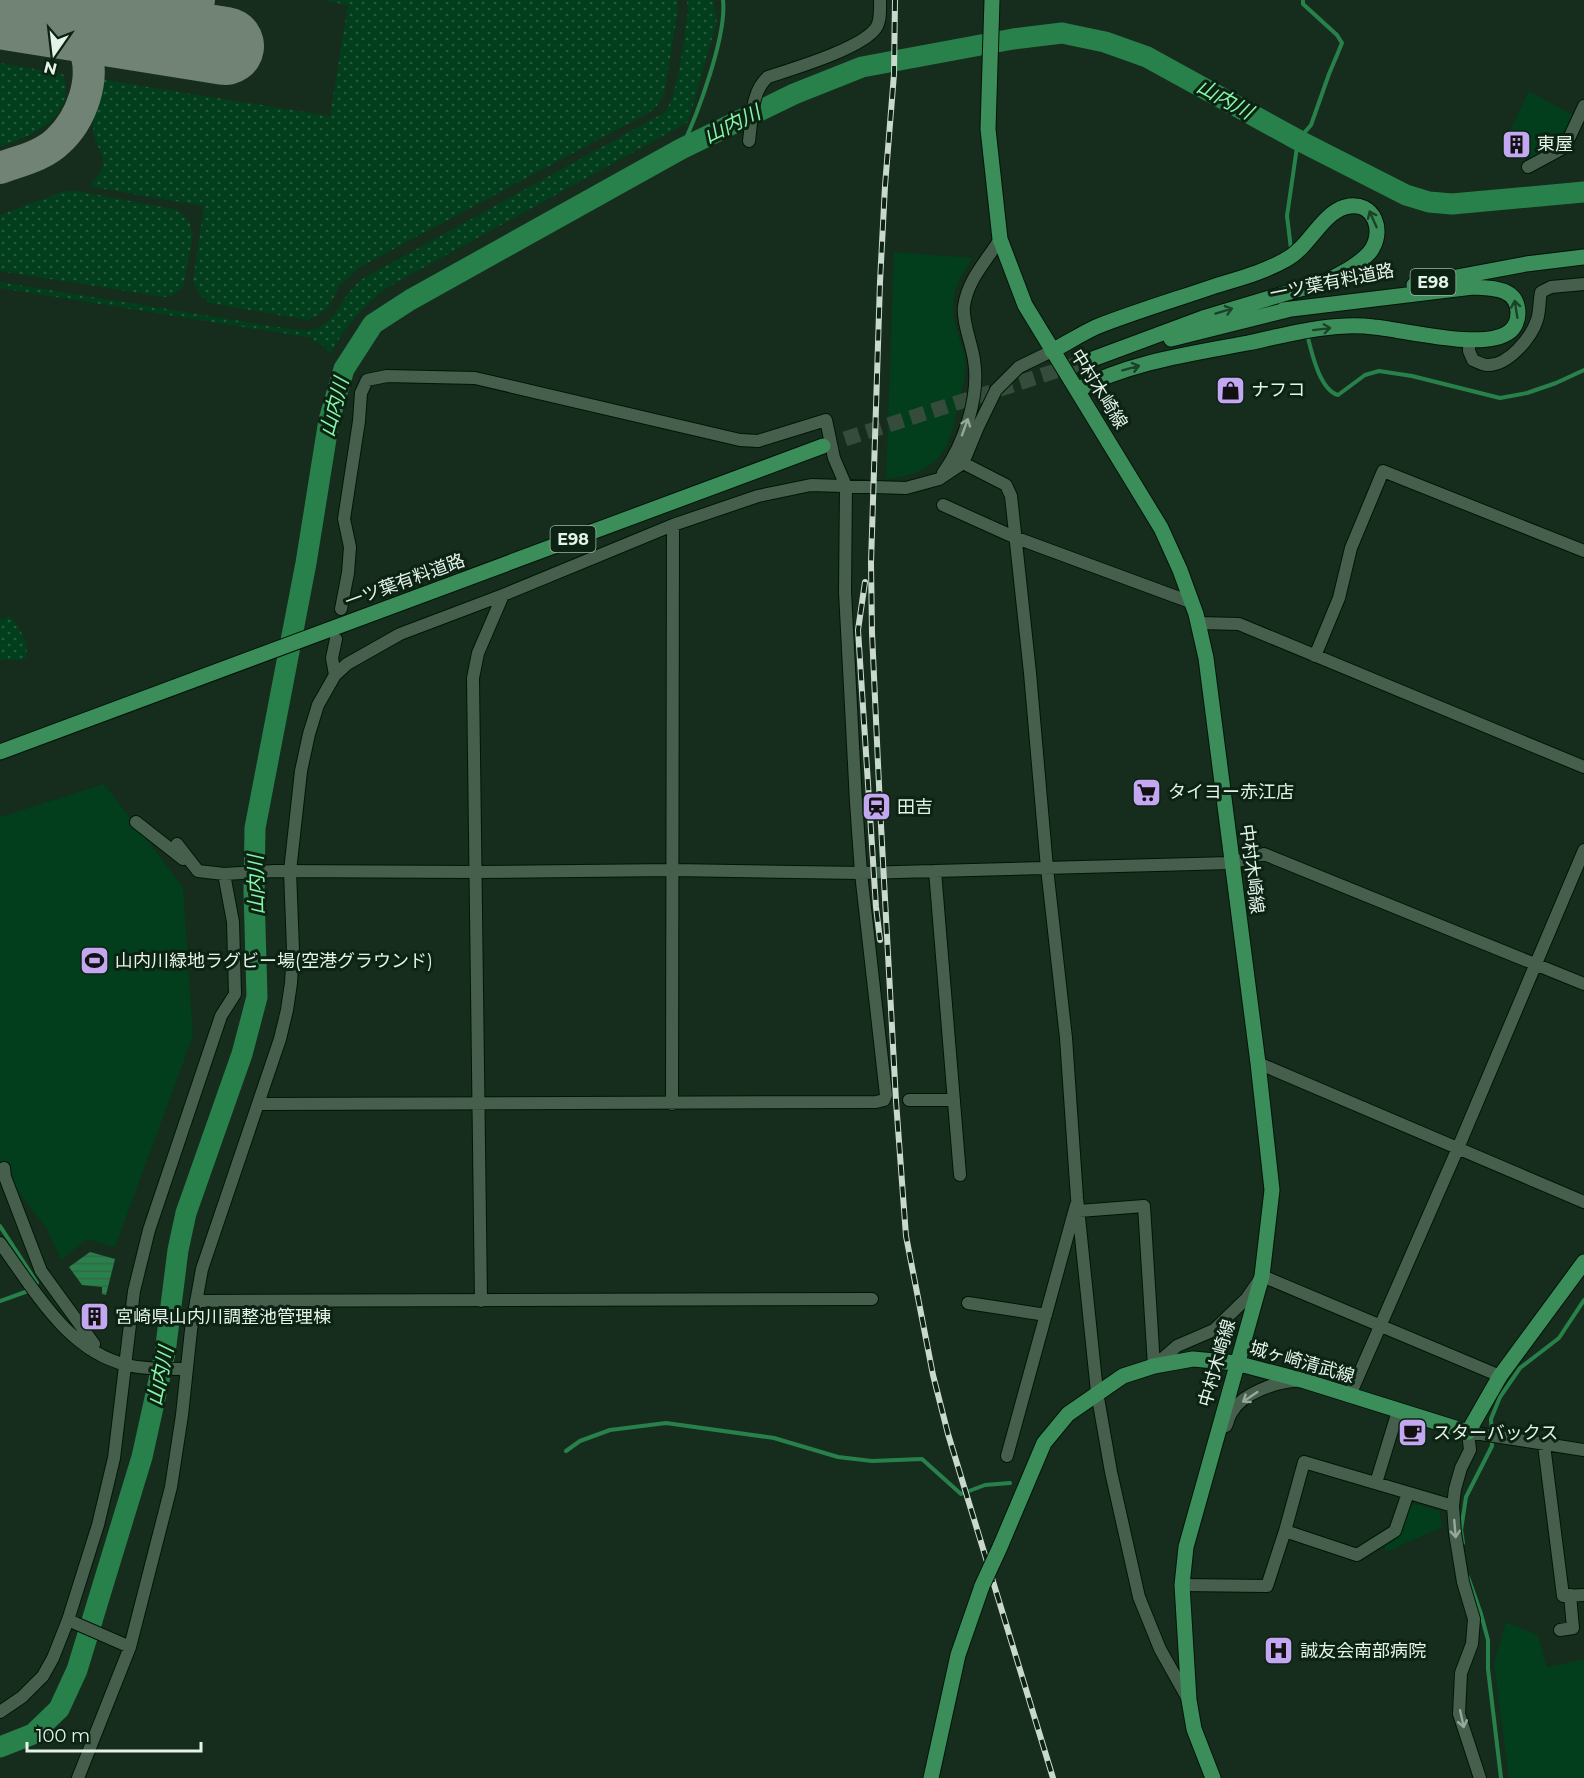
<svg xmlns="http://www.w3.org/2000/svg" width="1584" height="1778" font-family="Montserrat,'Noto Sans JP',sans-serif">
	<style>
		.grass { fill: url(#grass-dots) }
		.green { fill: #023d1c }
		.water { fill: url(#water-rules) }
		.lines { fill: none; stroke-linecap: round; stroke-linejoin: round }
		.stream { stroke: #28814a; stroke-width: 4 }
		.river { stroke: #28814a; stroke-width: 21 }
		.taxiway { stroke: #708375; stroke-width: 32 }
		.runway { stroke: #708375; stroke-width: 78 }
		.major-tunnel { stroke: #354b3b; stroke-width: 15; stroke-dasharray: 15 8; stroke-linecap: butt }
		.minor-casing { stroke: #011507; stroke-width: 14 }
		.major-casing { stroke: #011507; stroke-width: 17 }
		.minor { stroke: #465f4c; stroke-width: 12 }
		.major { stroke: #3b8e5a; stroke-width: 15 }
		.rail-casing { stroke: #cad9cd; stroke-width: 6 }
		.rail { stroke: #0c2314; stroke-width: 4; stroke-dasharray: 11; stroke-linecap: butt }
		.major-bridge-casing { stroke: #011507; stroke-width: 17; stroke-linecap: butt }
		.major-bridge { stroke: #3b8e5a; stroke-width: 15 }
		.oneway { stroke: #1a4329 }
		.oneway2 { stroke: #95a89a }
		.labels { text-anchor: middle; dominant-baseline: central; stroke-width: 6; stroke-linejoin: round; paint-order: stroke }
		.shield { fill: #0c2314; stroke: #a3b4a8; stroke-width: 1.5 }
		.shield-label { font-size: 16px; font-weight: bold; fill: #e4f2e7 }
		.poi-label { font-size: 18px; fill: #e4f2e7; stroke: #0c2314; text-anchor: start }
		.street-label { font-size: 18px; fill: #e4f2e7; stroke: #0c2314 }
		.water-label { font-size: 20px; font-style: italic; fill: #86f7a9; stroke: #0c2314 }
	</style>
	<defs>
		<pattern id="grass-dots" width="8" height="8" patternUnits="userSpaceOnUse" patternTransform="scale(1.5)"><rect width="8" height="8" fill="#023d1c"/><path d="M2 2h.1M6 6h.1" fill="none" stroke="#275a3d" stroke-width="1.8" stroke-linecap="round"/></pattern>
		<pattern id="water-rules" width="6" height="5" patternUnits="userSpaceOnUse" patternTransform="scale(1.5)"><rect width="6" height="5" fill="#28814a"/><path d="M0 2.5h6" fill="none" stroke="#366548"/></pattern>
	</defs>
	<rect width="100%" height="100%" fill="#162d1d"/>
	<path class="grass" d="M323 0H677L678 9 664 95 656 107 648 113 360 267 340 285 328 308 320 314 308 320 209 303 199 294 193 281 204 206 92 187 91 183C117 160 94 152 93 127 92 111 96 95 99 79L330 116 348 5Z
		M687 0H713L717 21 688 122 388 287C364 305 345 325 331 353L321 344 313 341V338L0 288V282L296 330C339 334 334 299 364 278L664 113C679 96 684 36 688 12Z
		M0 63 63 74C78 118 32 135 0 147Z
		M65 191H77L178 210 189 221 193 235 183 287 171 296 164 297 0 271V215Z
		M9 615C19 627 30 643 26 658 18 662 9 658 0 661V617L4 620Z"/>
	<path class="green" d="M1529 91 1574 116 1561 146 1532 158 1504 143Z
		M894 252 973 258C954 285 948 302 958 334 960 342 965 352 965 361 966 377 961 394 957 410 954 421 952 435 947 445 934 470 911 476 886 479Z
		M104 784 183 887 193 1036 115 1247 87 1239 61 1260 47 1229 0 1168V817Z
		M1415 1504 1439 1511 1442 1527 1386 1552 1384 1546 1400 1534 1410 1506Z
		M1506 1622 1538 1635 1547 1667 1584 1659V1778H1509L1494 1663Z"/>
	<path class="water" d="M90 1252 115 1259 106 1295 102 1294V1287L82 1285 69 1267Z"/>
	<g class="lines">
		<path class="stream" d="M681 149C697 116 727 36 723 0
			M1291 249 1287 216 1298 140 1311 125 1329 74 1342 43 1337 35 1303 4V0
			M1308 338C1312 354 1320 390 1338 395L1365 375 1379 371 1412 376 1500 398 1527 393 1556 383 1584 370
			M0 1226 37 1283 28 1291 0 1301
			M566 1451 580 1441 610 1430 666 1423 774 1438 838 1457 872 1461 922 1459 961 1494 985 1485 1010 1483
			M1463 1543 1461 1530 1466 1497 1492 1446 1491 1419 1500 1397 1520 1368 1559 1338 1584 1300
			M1468 1577 1481 1614 1488 1640V1669L1501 1778"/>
		<path class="river" d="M0 1747 33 1734 59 1709 77 1670 142 1457 165 1353 178 1250 186 1213 242 1054 257 997 254 891 255 828 306 563 329 420 344 369 373 324 410 300 681 149 794 94 862 67 1013 39 1062 33 1105 42 1147 57 1298 140 1406 195 1429 202 1452 204 1584 192"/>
		<path class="taxiway" d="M0 9 33 6 48 0
			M125 29C153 25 178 21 199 0
			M0 168C19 161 43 156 58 141 81 120 97 78 84 48 77 32 60 23 46 16"/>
		<path class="runway" d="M0 10 225 46"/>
		<path class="major-tunnel" d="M823 446 1090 360"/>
		<defs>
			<path id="minor" d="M749 141C752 120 751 91 768 77 792 69 861 49 876 28 881 21 880 8 880 0
				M1528 167 1565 147 1584 106
				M1469 341V351L1473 360C1478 362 1482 365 1487 365 1508 366 1531 338 1537 320 1540 311 1539 301 1541 292L1551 287 1584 284
				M963 463 1006 485 1011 496 1030 673 1047 868 1066 1038 1077 1198 1097 1392 1111 1472 1139 1597 1160 1649 1188 1699
				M943 473C964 444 980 396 974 360 972 345 962 321 964 306 968 279 986 262 1000 239
				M943 505 1014 537 1193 603
				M1198 623 1239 624 1584 767
				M1315 656 1339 598 1351 548 1383 471 1584 551
				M335 675 332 658 336 639
				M136 822 183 859
				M177 844 198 871 224 874 275 871 476 872 673 870 861 873 1231 863 1264 854 1584 984
				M935 871 960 1175
				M1258 1063 1584 1202
				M909 1100H954
				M258 1104 876 1102 884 1100 886 1095 861 873 856 802 845 592 846 486 834 458 826 420 758 441 740 440 475 378 387 376 367 380 361 393 359 421 344 519 350 547 348 573 341 609
				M672 1104 673 525
				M4 1168 5 1177 41 1271 94 1344 90 1349
				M1079 1211 1144 1206 1154 1366
				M0 1243C34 1289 67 1351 127 1365 146 1370 168 1368 187 1369
				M196 1301 872 1299
				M481 1301 473 678 478 653 503 595
				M968 1303 1046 1315
				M1154 1366 1177 1346 1214 1330 1247 1298 1262 1276 1500 1376
				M1350 1395 1458 1148 1584 850
				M1226 1426C1228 1422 1229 1416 1232 1412 1242 1394 1275 1382 1295 1381
				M1544 1445 1563 1596 1584 1595
				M1007 1456 1076 1205
				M1376 1483 1398 1411
				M1285 1531 1357 1555 1395 1531 1408 1493
				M1182 1585 1267 1586 1285 1531 1304 1462 1453 1506
				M68 1620 130 1647
				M1560 1630 1573 1628 1570 1595
				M0 1712 22 1697 43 1676 53 1658 68 1620 98 1525 114 1458 134 1291 149 1230 221 1016 235 994 233 922 224 874
				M78 1778 130 1647 171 1487 182 1415 191 1330 202 1269 280 1039 287 1010 291 983 293 950 290 871 301 771 309 734 318 705 335 675 347 664 400 634 503 595 673 525 758 496 811 485 906 488 939 479 963 463 978 427 996 390 1019 367 1052 351
				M1480 1778 1459 1714 1461 1673 1472 1644 1474 1619 1463 1582 1455 1533 1453 1506 1455 1489 1461 1468 1470 1450 1468 1432 1584 1450"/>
			<path id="major" d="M992 0 988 129 1000 239 1025 305 1161 528 1180 570 1196 614 1206 658 1258 1063 1272 1190 1262 1276 1186 1547 1182 1585 1189 1700 1194 1729 1213 1778
				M1414 285 1526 264 1584 257
				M1171 339 1291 309
				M1052 351C1067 343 1081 334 1096 327 1134 312 1174 300 1212 287 1237 279 1262 273 1285 260 1309 248 1321 214 1345 207 1375 199 1386 233 1369 253 1357 266 1342 273 1327 281L1203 318 1090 360
				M1077 390C1130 362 1190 354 1248 343 1289 334 1332 322 1374 327 1406 330 1484 351 1509 332 1515 328 1518 320 1518 312 1517 287 1491 288 1473 287L1283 310
				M0 752 823 446
				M1000 1547 1044 1443 1068 1414 1123 1376 1154 1366 1193 1359 1236 1363 1305 1381 1468 1432 1500 1376 1584 1262
				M931 1778 958 1655 982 1586"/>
		</defs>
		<use href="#minor" class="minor-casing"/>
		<use href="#major" class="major-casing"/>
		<use href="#minor" class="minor"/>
		<use href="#major" class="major"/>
		<defs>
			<path id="rail" d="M895 0 894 74 885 186 880 282 871 563 872 633 880 807 896 1101 906 1236 933 1375 948 1434 1053 1778
				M865 582 858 630 876 907 880 940"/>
		</defs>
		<use href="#rail" class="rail-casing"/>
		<use href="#rail" class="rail"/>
		<defs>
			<path id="major-bridge" d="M982 1586 1000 1547"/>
		</defs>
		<use href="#major-bridge" class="major-bridge-casing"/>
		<use href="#major-bridge" class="major-bridge"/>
	</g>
	<defs><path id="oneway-shaft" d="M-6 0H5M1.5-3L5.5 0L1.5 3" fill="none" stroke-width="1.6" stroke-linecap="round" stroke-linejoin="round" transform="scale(1.5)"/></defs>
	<g class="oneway">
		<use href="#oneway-shaft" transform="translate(1373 219) rotate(-114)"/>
		<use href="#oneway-shaft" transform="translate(1516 309) rotate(-99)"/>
		<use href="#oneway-shaft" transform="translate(1224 311) rotate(-17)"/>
		<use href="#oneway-shaft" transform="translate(1322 329) rotate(-7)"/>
		<use href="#oneway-shaft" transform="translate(1131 368) rotate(-15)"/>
	</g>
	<g class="oneway2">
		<use href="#oneway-shaft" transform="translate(965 427) rotate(-70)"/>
		<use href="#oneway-shaft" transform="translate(1250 1397) rotate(146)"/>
		<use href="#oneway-shaft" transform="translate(1455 1529) rotate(85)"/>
		<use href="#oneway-shaft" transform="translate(1462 1719) rotate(78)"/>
	</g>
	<defs>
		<symbol id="building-square" viewBox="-11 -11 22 22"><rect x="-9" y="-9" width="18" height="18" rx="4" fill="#c4a7f1" stroke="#0c2314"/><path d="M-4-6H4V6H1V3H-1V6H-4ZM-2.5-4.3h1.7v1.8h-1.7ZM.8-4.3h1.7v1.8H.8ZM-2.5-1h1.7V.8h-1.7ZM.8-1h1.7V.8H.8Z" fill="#111"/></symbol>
		<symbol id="shop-square" viewBox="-11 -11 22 22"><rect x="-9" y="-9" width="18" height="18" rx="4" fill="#c4a7f1" stroke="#0c2314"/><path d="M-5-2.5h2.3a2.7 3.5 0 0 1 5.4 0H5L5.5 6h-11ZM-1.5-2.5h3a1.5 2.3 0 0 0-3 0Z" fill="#111"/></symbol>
		<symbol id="supermarket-square" viewBox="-11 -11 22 22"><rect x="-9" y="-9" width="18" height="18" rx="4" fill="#c4a7f1" stroke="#0c2314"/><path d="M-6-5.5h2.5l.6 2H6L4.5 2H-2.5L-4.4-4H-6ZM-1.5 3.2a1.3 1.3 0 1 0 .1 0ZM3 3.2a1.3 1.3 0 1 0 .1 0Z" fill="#111"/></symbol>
		<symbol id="station-square" viewBox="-11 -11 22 22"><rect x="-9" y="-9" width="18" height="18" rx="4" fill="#c4a7f1" stroke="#0c2314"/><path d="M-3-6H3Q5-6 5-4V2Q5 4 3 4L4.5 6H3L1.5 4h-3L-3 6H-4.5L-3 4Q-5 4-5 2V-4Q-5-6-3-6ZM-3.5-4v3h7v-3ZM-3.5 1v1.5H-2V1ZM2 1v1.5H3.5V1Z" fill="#111"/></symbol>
		<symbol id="stadium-square" viewBox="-11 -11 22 22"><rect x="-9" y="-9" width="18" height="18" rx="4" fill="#c4a7f1" stroke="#0c2314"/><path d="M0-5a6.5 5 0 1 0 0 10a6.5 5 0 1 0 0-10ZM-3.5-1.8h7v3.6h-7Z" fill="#111"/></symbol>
		<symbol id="cafe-square" viewBox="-11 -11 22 22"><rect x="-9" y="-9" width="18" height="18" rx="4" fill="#c4a7f1" stroke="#0c2314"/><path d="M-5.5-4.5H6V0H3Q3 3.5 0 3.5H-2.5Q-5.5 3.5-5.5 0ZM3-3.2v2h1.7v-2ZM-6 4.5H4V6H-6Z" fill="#111"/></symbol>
		<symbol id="hospital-square" viewBox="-11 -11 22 22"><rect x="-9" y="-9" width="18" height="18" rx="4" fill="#c4a7f1" stroke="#0c2314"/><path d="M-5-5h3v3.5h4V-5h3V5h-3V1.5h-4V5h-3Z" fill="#111"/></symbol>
	</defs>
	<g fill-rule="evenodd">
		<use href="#building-square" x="1500" y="128" width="33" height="33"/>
		<use href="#shop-square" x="1214" y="374" width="33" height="33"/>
		<use href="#supermarket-square" x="1130" y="776" width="33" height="33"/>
		<use href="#station-square" x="860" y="790" width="33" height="33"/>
		<use href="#stadium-square" x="78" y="944" width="33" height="33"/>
		<use href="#building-square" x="78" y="1300" width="33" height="33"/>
		<use href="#cafe-square" x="1396" y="1416" width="33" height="33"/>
		<use href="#hospital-square" x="1262" y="1634" width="33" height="33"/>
	</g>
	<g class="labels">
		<g class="shield">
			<rect x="1410.5" y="269" width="45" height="26" rx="4.5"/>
			<rect x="550.5" y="526" width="45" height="26" rx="4.5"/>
		</g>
		<g class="shield-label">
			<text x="1433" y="282">E98</text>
			<text x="573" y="539">E98</text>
		</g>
		<g class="poi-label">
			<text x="1537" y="144">東屋</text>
			<text x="1251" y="390">ナフコ</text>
			<text x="1168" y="792">タイヨー赤江店</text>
			<text x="897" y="807">田吉</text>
			<text x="115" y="961">山内川緑地ラグビー場(空港グラウンド)</text>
			<text x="115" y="1317">宮崎県山内川調整池管理棟</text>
			<text x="1433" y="1433">スターバックス</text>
			<text x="1300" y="1651">誠友会南部病院</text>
		</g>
		<g class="street-label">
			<text transform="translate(1332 282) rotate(-11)">一ツ葉有料道路</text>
			<text transform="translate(1099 389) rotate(58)">中村木崎線</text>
			<text transform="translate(405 581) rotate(-20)">一ツ葉有料道路</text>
			<text transform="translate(1252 869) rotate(83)">中村木崎線</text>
			<text transform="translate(1302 1362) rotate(16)">城ヶ崎清武線</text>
			<text transform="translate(1217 1363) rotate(-74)">中村木崎線</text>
		</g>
		<g class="water-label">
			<text transform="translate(1225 99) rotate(29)">山内川</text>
			<text transform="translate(732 124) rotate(-26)">山内川</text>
			<text transform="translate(334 407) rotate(-75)">山内川</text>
			<text transform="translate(256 885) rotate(-91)">山内川</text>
			<text transform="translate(160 1376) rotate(-78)">山内川</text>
		</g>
	</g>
	<g transform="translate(54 54) rotate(194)" stroke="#0c2314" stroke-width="4.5" paint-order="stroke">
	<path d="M0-4.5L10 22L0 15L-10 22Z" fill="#e4f2e7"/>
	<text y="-9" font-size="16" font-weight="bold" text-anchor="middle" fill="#e4f2e7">N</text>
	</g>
	<path d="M27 1742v9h174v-9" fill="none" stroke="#e4f2e7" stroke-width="3"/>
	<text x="36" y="1742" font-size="18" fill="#e4f2e7" stroke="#0c2314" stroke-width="4.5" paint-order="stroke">100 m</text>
</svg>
